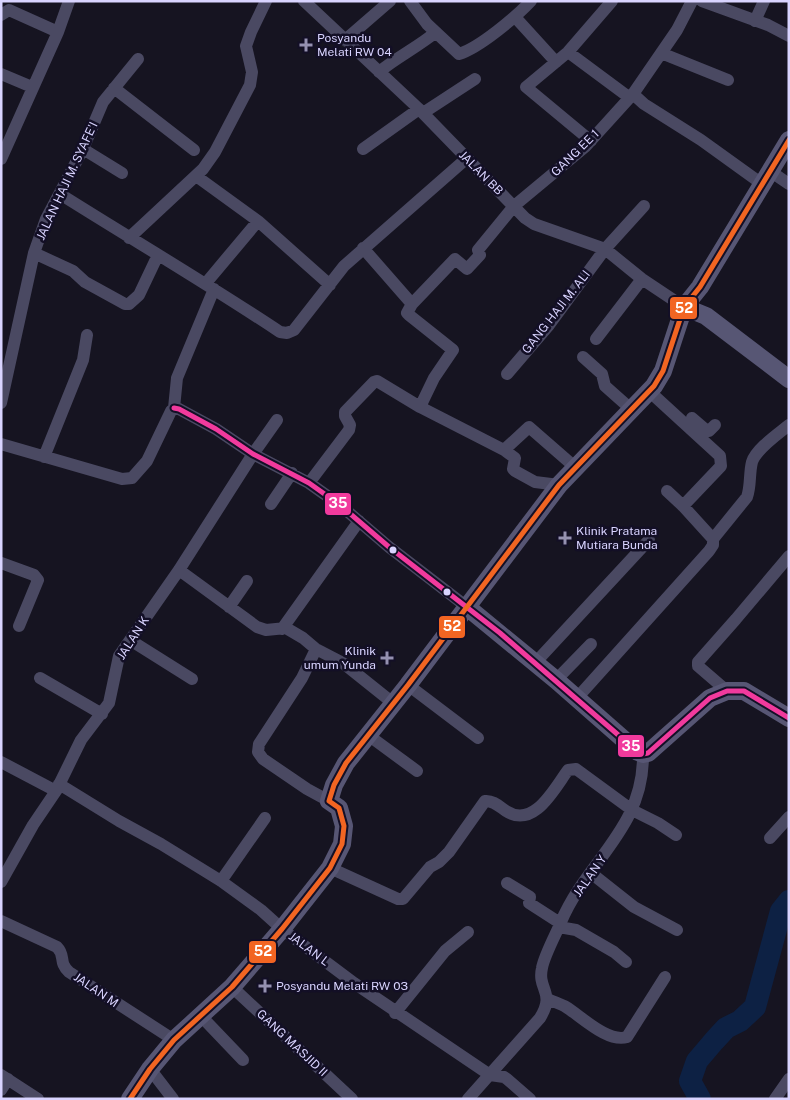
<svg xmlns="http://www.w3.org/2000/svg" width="790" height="1100" font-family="'Public Sans',sans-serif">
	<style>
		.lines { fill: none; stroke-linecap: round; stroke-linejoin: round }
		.river { stroke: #0d2144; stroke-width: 22 }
		.street { stroke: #4a4962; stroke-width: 12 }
		.secondary { stroke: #575674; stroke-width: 18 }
		.bus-1-casing { stroke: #130f26; stroke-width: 9 }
		.bus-2-casing { stroke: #130f26; stroke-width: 9 }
		.bus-1 { stroke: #f13a9d; stroke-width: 5 }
		.bus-2 { stroke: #f26522; stroke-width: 5 }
		.poi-dot { fill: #9591b1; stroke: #130f26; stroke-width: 2 }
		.bus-dot { fill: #d9d4ff; stroke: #130f26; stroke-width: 2 }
		.labels { text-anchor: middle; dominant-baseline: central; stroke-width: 5; stroke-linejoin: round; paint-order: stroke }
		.poi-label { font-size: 12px; fill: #d9d4ff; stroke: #130f26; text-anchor: start }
		.street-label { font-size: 12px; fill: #d9d4ff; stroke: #130f26 }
		.line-badge { stroke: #130f26; stroke-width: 2 }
		.badge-label { font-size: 14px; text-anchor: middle; font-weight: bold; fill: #fff }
	</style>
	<rect width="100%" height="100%" fill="#161421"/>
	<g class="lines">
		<path class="river" d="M700 1099 690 1081 697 1061 714 1041 726 1028 740 1021 755 1007 781 911 789 901"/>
		<path class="street" d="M304 1 419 109 525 218 534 224 605 249 642 279 684 307
			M410 1 427 24 459 54C479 48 516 17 531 1
			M702 1 768 25 789 36
			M1 15 9 10 58 32
			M515 17 556 62
			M755 21 764 1
			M345 40 390 1
			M568 52 630 98
			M661 53 728 80
			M379 72C397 57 418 47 436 32
			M1 74 32 87
			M114 88 194 150
			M633 94 644 104 701 140 762 184
			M423 113 475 79
			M591 141 526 87 568 52 612 1
			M83 149 122 173
			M363 149 419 109
			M1 159 58 32 69 1
			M770 171 789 184
			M196 176 258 221 330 285
			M60 194C133 240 208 284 280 332L287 333 294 330 344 266 466 159
			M129 238 203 169 215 152 250 85 252 72 246 46 251 32 266 1
			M363 248 412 304 407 313 409 315 453 350 434 378 420 407
			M34 253 73 271 85 282 125 304H129L139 295 158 255
			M206 283 258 221
			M412 304 455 259 467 269 480 255 478 250 514 206 585 147 633 94 677 30 692 1
			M596 339 642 279
			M583 357 602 374 605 386 632 410
			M507 374 549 325 605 249 644 206
			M649 391 720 456 721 466 683 506 713 539
			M1 403 34 253 46 219 83 149 103 102 138 59
			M174 408 179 409 216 429 253 454 309 483 340 505 389 547 467 607
			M174 408 177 378 214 289
			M692 418 706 430 709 431 715 425
			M1 444 122 479 132 478 147 461 171 411 174 408
			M504 450 529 427 576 468
			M44 457 83 360 87 335
			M309 483 349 430 350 425 345 416V412L374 382 377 381 420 407 504 450 515 458 513 469 515 471 535 482 559 485
			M667 491 683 506
			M271 504 292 473
			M1 563 34 575 38 580 19 626
			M179 570 257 627 266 630 286 628 303 638 316 649 343 663 393 703
			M229 607 247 581
			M282 629 359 521
			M130 640 192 679
			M316 649 302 678 259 744 258 752 263 759 307 789 329 801
			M535 663 649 540
			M40 678 102 714
			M556 680 591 644
			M408 685 478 738
			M727 691 698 666V662L736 619 789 556
			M577 698 709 551 713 545V539L747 497C751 486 749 474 752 462 756 449 778 434 789 425
			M368 735 417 771
			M1 762 56 791
			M59 784 119 821 161 844 221 881 261 910 282 929 354 983 490 1075 504 1077 507 1079 530 1099
			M770 838 789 817
			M330 868 398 899H403L430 867 439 862 449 852 485 801C493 800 500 807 506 811 534 829 554 789 568 770L576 769 632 810 658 823 676 835
			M591 873 634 907 677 930
			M221 881 265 818
			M1 882 33 825 56 791 81 740 109 703 119 656 179 570 253 454 277 420
			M507 883 530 897 529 903 560 923
			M1 921 57 947C66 956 58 962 69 972L174 1040
			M559 927 576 930 614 952 626 962
			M232 987 352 1099
			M548 999C554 1002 561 1004 566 1007 582 1017 608 1043 627 1037L665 977
			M395 1013 445 951 468 932
			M201 1016 243 1060
			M150 1069 173 1099
			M1 1075 38 1099
			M1 1090 8 1079
			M468 1099 540 1018C556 992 537 990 542 968 544 956 556 934 561 922 587 860 644 829 643 754
			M775 1099 789 1079"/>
		<path class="secondary" d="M684 307 706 316 789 379
			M467 607 556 680 638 752 643 754 648 753 710 698 727 691H744L789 718
			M130 1099 150 1069 174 1040 232 987 282 929 330 868 342 844 344 826 339 808 329 801 334 785 346 763 408 685 559 485 654 386 663 371 684 307 700 287 789 140"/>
		<defs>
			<path id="bus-1" d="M174 408 179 409 216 429 253 454 309 483 340 505 389 547 500 633 638 752 643 754 648 753 710 698 727 691H744L789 718"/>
			<path id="bus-2" d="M130 1099 150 1069 174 1040 232 987 282 929 330 868 342 844 344 826 339 808 329 801 334 785 346 763 408 685 559 485 654 386 663 371 684 307 700 287 789 140"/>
		</defs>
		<use href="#bus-1" class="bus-1-casing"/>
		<use href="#bus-2" class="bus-2-casing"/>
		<use href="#bus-1" class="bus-1"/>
		<use href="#bus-2" class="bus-2"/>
	</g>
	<g class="poi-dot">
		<path d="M303.5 37.5h5v5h5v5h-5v5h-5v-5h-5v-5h5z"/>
		<path d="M562.5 530.5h5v5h5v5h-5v5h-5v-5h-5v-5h5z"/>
		<path d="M384.5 650.5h5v5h5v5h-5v5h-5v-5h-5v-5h5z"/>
		<path d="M262.5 978.5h5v5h5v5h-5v5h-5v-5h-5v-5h5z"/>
	</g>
	<g class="bus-dot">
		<circle cx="393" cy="550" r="4.5"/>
		<circle cx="447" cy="592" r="4.5"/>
	</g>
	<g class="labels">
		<g class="poi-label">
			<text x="317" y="38">Posyandu<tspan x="317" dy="14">Melati RW 04</tspan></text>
			<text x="576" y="531">Klinik Pratama<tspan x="576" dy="14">Mutiara Bunda</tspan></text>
			<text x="376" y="651" text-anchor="end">Klinik<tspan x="376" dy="14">umum Yunda</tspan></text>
			<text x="276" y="986">Posyandu Melati RW 03</text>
		</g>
		<g class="street-label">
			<text transform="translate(575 153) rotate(-44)">GANG EE 1</text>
			<text transform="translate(481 173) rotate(45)">JALAN BB</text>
			<text transform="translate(67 181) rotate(-65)">JALAN HAJI M. SYAFE'I</text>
			<text transform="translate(556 312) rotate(-52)">GANG HAJI M. ALI</text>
			<text transform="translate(133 638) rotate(-57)">JALAN K</text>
			<text transform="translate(590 876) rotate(-55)">JALAN Y</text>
			<text transform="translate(309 949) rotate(37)">JALAN L</text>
			<text transform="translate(96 990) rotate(34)">JALAN M</text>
			<text transform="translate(292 1043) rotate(43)">GANG MASJID II</text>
		</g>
	</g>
	<g class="line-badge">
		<rect x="669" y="296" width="29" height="24" rx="5" fill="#f26522"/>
		<rect x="324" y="492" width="28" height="24" rx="5" fill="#f13a9d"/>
		<rect x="438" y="615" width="28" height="24" rx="5" fill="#f26522"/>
		<rect x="617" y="734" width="28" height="24" rx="5" fill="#f13a9d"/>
		<rect x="248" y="940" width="29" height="24" rx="5" fill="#f26522"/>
	</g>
	<g class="badge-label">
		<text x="684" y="313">52</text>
		<text x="338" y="508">35</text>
		<text x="452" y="631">52</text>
		<text x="631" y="751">35</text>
		<text x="263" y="956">52</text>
	</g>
	<rect width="790" height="1100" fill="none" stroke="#d9d4ff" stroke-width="5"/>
</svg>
